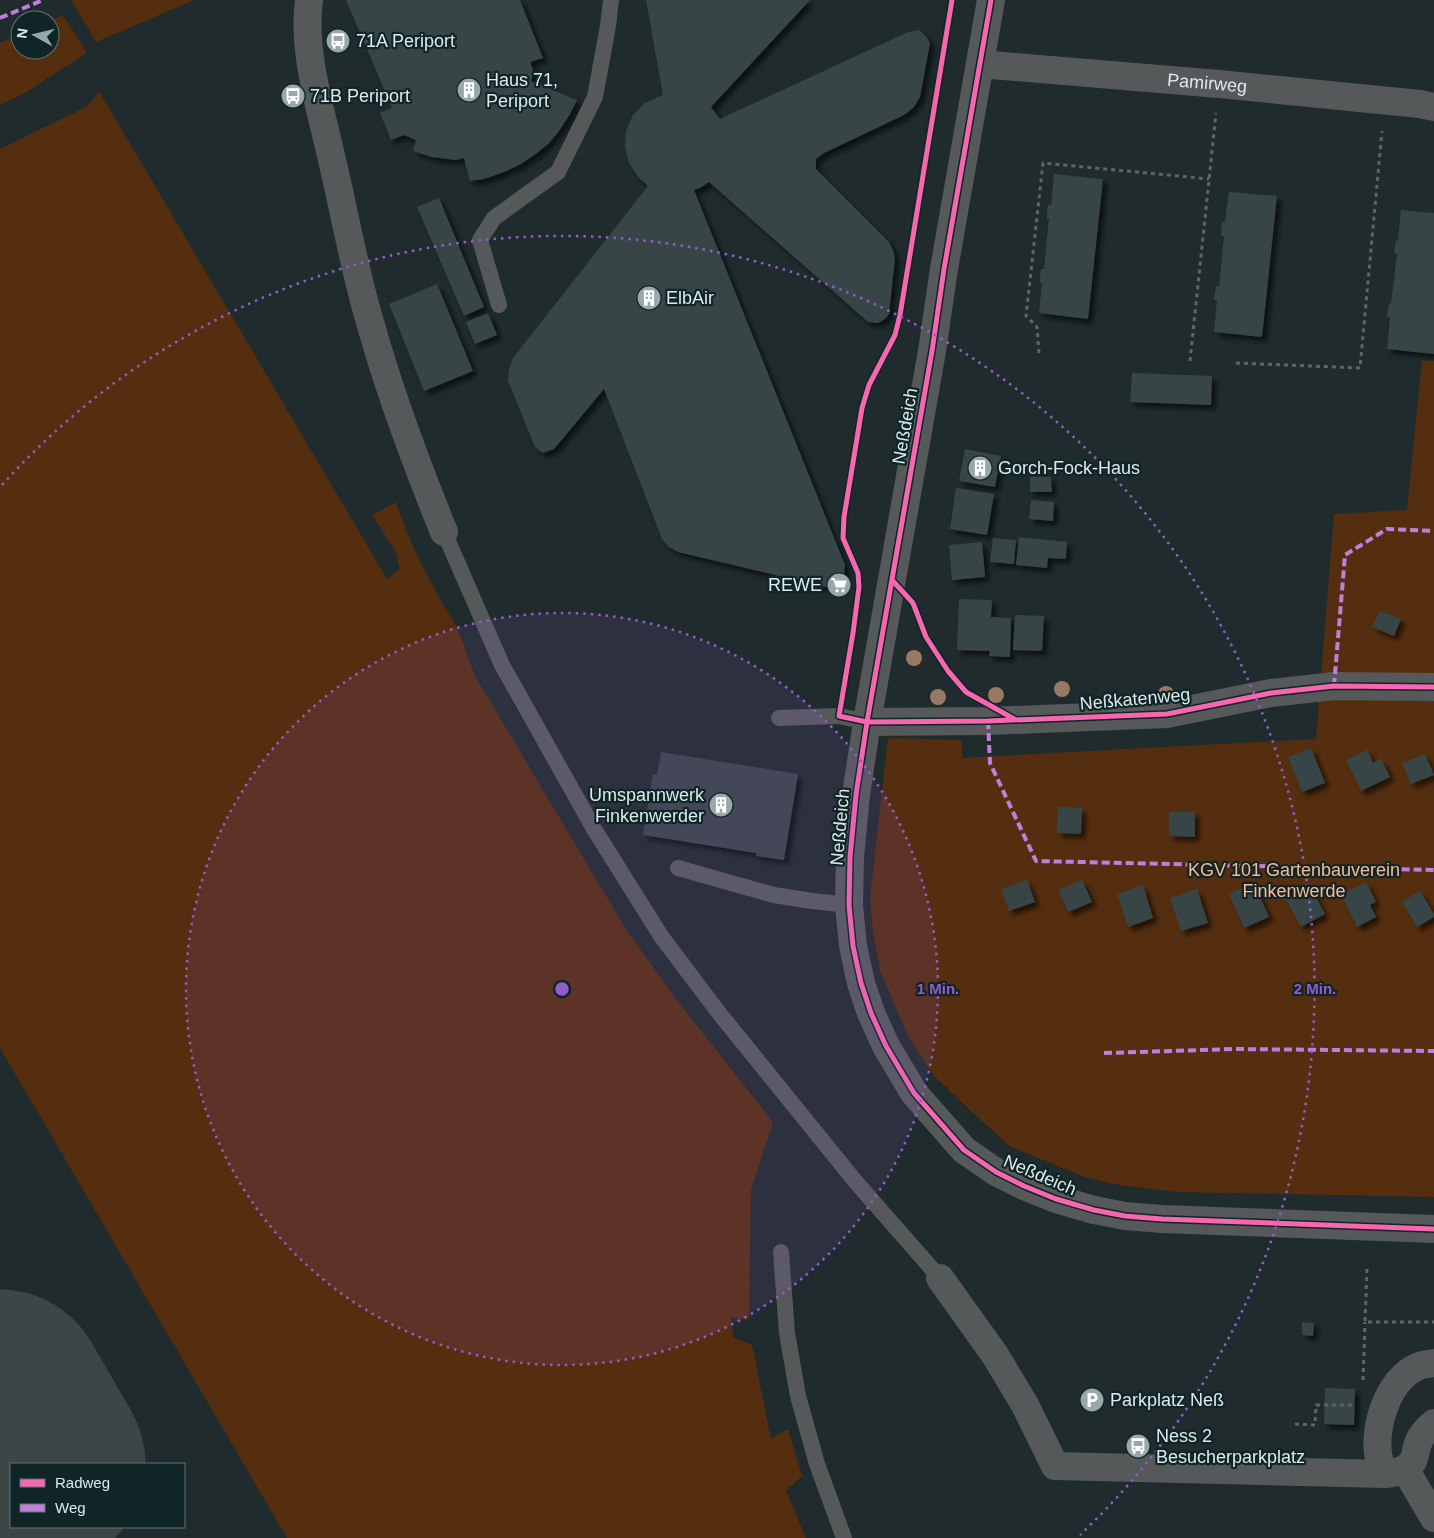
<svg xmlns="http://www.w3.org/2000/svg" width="1434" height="1538" font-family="Arial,sans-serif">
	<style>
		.green { fill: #552e0f }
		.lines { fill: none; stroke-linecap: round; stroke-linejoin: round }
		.runway { stroke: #3d4647; stroke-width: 211 }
		.building { fill: #374546; filter: url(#shadow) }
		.path { stroke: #5f6464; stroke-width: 3; stroke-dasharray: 4 4; stroke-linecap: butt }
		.service { stroke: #55595a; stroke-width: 16 }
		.minor { stroke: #55595a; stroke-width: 28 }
		.tertiary { stroke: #55595a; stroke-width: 28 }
		.quiet { stroke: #c07fdc; stroke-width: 4; stroke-dasharray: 8 4; stroke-linecap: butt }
		.cycleway-casing { stroke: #102527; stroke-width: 8 }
		.cycleway { stroke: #f766af; stroke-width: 5 }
		.tree { fill: #977964 }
		.ring { fill: none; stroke: #945cca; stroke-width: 2.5; stroke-dasharray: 2.5 5 }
		.labels { text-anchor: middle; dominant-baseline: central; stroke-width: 4.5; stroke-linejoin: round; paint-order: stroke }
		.poi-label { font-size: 18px; fill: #ddeaeb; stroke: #102527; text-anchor: start }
		.street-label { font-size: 18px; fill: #ddeaeb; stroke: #102527 }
		.park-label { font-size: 18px; fill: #f9b992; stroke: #102527 }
		.centre { fill: #945cca; stroke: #102527; stroke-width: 2.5 }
		.ring-label { font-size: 15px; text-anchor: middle; font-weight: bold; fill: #945cca; stroke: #102527; stroke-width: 4.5; stroke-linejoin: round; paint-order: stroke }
	</style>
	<defs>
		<filter id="shadow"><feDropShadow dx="4.5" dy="4.5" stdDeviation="2.5" flood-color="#0009"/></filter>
	</defs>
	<rect width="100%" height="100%" fill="#1f2b2c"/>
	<path class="green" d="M71 0H194L96 42Z
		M63 15 87 53 23 94 0 105V43L20 34V50H50V21Z
		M99 91 387 579 400 569 396 552 372 515 396 502 406 530 418 557 442 603 456 625 475 676 627 931 679 1003 773 1122 751 1190 749 1320 730 1317 734 1338 752 1345 771 1439 788 1429 802 1476 786 1491 806 1538H287L0 1048V149L88 106Z
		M1422 360 1434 361V1197L1178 1192 1119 1185 1085 1177 1011 1147 971 1111 934 1076 909 1038 880 970 873 932 870 898 888 738 962 740V758L1316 739 1334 514 1407 510Z"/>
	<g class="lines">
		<path class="runway" d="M0 1395 40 1464"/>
	</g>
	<path class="building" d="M346 0H520L543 58 530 62 534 72 531 81 577 100 570 114 559 131 549 143 537 153 521 164 504 172 484 179 470 181 464 158 456 160 431 157 413 151 416 140 404 135 391 140 380 113 392 108Z
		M646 0H810L711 107 720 119 908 32 919 30 926 36 930 43 920 97 914 107 904 115 824 153 816 159V169L889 242 893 250 895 258 889 314 885 319 878 323 868 322 709 182 700 188 694 190 845 565 844 577 839 585 830 588 678 552 669 547 662 539 604 389 554 449 543 453 535 447 508 381 509 370 513 358 648 186 638 177 629 163 625 147 626 131 633 115 645 103 663 95Z
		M1054 174 1103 179 1088 319 1039 313 1042 283H1040V276L1041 269H1044L1049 219H1047V211L1048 205H1051Z
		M1229 192 1277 196 1262 337 1214 332 1217 300H1214L1216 286 1219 287 1224 237 1221 236 1222 222H1225Z
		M439 198 484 307 464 316 417 207Z
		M1401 210 1434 213V354L1387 349 1390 318 1387 317 1389 303 1391 304 1397 254 1394 253 1396 240 1398 241Z
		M437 284 473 371 424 391 389 304Z
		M488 313 497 335 475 344 466 322Z
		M1132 373 1212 376 1211 405 1130 402Z
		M965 449 1001 456 995 487 959 481Z
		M1030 477H1051L1052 492H1030Z
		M956 488 994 494 987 535 950 529Z
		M1031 500 1054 502 1053 521 1029 519Z
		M1019 537 1067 542 1066 559 1048 558 1047 568 1016 565Z
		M993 538 1016 540 1014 564 990 562Z
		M982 542 985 577 952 580 949 545Z
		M959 599 992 600 991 617 1011 618 1010 657 989 656 990 651 957 650Z
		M1380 611 1401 619 1394 636 1372 627Z
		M1015 615 1044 616 1042 651 1013 650Z
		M1311 748 1325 783 1302 792 1288 757Z
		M1367 750 1373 763 1381 759 1390 777 1361 791 1346 760Z
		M661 752 798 774 784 860 756 856V853L643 835 653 774 657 775Z
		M1425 754 1434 775 1411 784 1402 763Z
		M1058 807 1082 808 1081 834 1057 833Z
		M1169 812H1195V837L1169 836Z
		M1027 880 1035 902 1009 911 1001 889Z
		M1082 880 1092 902 1068 912 1058 890Z
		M1366 882 1376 902 1370 905 1376 917 1357 927 1341 895Z
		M1254 883 1269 917 1244 928 1229 894Z
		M1308 883 1325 914 1301 927 1284 896Z
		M1143 885 1153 918 1128 927 1117 894Z
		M1197 889 1208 923 1181 931 1170 898Z
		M1420 891 1434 914V917L1417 927 1402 902Z
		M1302 1322 1314 1323 1313 1336 1302 1335Z
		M1325 1388 1355 1389 1354 1425 1324 1424Z"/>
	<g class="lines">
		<path class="path" d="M1039 353 1037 327 1026 316 1043 163 1209 179
			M1190 361 1216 113
			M1236 363 1360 368 1382 131
			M1367 1269 1365 1322H1434
			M1363 1380 1365 1322
			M1295 1424 1315 1425 1316 1405H1354"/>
		<path class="service" d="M499 305 480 240 494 218 558 172 595 97 608 26 611 0
			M444 532 502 665 594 829 661 936 719 1013 855 1181 940 1278
			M779 718 839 716 867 722
			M678 868 774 895 812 901 849 905
			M781 1252 787 1333 798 1396 817 1464 844 1538"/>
		<g class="minor">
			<path d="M309 0C302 52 321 110 332 160 345 214 354 269 370 322 390 394 416 463 444 532"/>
			<path id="s1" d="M980 64 1219 84 1420 104 1434 107"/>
			<path d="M867 722 988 721 1167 714 1271 693 1334 686 1434 687"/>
			<path d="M940 1278 995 1355 1025 1405 1055 1466 1385 1474C1395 1473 1406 1471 1413 1461 1416 1455 1416 1447 1419 1441 1422 1434 1428 1428 1434 1423"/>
			<path d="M1405 1469 1434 1518"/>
			<path d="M1385 1474C1383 1469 1380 1464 1379 1459 1372 1429 1388 1378 1419 1366 1423 1364 1429 1364 1434 1363"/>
		</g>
		<path class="tertiary" d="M991 0 944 269 932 351 867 722 856 795 850 857 849 905 853 946 861 983 871 1013 886 1046 914 1093 964 1150 996 1172 1024 1186 1056 1199 1094 1210 1125 1216 1162 1219 1434 1229"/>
		<path class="quiet" d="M0 18 43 0
			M1334 686 1345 555 1387 529 1434 531
			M988 721 990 763 1036 861 1434 870
			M1104 1053 1234 1049 1434 1051"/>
		<defs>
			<path id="cycleway" d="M952 0 900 315 895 335 869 385 862 408 844 517 843 538 858 573 859 587 853 633 839 716 867 722 988 721 1167 714 1271 693 1334 686 1434 687
				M991 0 944 269 932 351 867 722 856 795 850 857 849 905 853 946 861 983 871 1013 886 1046 914 1093 964 1150 996 1172 1024 1186 1056 1199 1094 1210 1125 1216 1162 1219 1434 1229
				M892 580 913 603 926 637 948 671 966 692 1016 720"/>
		</defs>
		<use href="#cycleway" class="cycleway-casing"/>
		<use href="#cycleway" class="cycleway"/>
	</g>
	<g class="tree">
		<circle cx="914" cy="658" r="8"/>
		<circle cx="1062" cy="689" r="8"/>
		<circle cx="1166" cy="694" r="8"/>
		<circle cx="996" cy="695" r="8"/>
		<circle cx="938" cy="697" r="8"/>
	</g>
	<circle cx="562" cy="989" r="376" fill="#945cca" fill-opacity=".12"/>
	<g class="ring">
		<circle cx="562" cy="989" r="376"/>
		<path d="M2 485A753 753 0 1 1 1080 1535"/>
	</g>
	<defs>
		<symbol id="bus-disc" viewBox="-11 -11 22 22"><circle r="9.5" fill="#9aa7a8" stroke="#102527"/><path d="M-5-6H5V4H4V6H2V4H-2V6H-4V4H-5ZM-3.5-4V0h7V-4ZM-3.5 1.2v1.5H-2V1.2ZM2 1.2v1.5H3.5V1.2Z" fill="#fff"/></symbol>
		<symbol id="building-disc" viewBox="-11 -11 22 22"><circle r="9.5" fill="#9aa7a8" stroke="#102527"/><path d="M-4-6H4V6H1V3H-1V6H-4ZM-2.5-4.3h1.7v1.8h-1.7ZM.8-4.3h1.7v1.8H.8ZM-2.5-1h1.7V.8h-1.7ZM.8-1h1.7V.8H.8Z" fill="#fff"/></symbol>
		<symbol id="supermarket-disc" viewBox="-11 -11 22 22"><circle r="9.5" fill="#9aa7a8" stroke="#102527"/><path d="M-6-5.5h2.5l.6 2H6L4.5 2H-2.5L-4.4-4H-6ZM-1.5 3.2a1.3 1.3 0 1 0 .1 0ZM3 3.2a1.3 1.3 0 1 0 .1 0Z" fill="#fff"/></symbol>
		<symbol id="parking-disc" viewBox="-11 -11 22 22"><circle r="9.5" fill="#9aa7a8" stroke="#102527"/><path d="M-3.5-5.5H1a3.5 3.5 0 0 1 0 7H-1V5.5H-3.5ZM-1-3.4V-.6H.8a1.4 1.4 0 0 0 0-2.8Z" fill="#fff"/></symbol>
	</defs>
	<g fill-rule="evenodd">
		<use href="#bus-disc" x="324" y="27" width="28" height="28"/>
		<use href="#building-disc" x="455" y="76" width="28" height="28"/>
		<use href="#bus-disc" x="279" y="82" width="28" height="28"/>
		<use href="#building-disc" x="635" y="284" width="28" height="28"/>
		<use href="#building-disc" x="966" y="454" width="28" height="28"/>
		<use href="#supermarket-disc" x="825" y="571" width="28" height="28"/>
		<use href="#building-disc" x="707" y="791" width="28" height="28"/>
		<use href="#parking-disc" x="1078" y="1386" width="28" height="28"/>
		<use href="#bus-disc" x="1124" y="1432" width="28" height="28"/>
	</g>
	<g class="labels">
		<g class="poi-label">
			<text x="356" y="41">71A Periport</text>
			<text x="486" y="80">Haus 71,<tspan x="486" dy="21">Periport</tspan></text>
			<text x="310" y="96">71B Periport</text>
			<text x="666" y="298">ElbAir</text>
			<text x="998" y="468">Gorch-Fock-Haus</text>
			<text x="822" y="585" text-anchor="end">REWE</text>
			<text x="704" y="795" text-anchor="end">Umspannwerk<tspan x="704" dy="21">Finkenwerder</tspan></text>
			<text x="1110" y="1400">Parkplatz Neß</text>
			<text x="1156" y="1436">Ness 2<tspan x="1156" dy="21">Besucherparkplatz</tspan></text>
		</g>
		<g class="street-label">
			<text stroke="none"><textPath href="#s1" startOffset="228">Pamirweg</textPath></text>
			<text transform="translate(905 426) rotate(-80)">Neßdeich</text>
			<text transform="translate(1135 699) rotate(-5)">Neßkatenweg</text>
			<text transform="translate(840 827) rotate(-85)">Neßdeich</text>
			<text transform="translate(1040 1175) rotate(23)">Neßdeich</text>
		</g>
		<g class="park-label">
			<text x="1294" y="870">KGV 101 Gartenbauverein<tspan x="1294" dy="21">Finkenwerde</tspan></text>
		</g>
	</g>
	<circle cx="562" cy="989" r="8" class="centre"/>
	<g class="ring-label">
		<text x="938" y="994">1 Min.</text>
		<text x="1315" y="994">2 Min.</text>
	</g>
	<rect x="10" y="1463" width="175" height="65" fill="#102527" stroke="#627475"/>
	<rect x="20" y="1479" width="25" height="8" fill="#f766af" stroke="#627475"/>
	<text x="55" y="1488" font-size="15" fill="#ddeaeb">Radweg</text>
	<rect x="20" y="1504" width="25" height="8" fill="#c07fdc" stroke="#627475"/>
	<text x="55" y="1513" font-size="15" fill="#ddeaeb">Weg</text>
	<g transform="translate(35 35) rotate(278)"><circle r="24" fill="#102527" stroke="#627475"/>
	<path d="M0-4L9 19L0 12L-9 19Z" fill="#9aa7a8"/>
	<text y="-8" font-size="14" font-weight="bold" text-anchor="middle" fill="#ddeaeb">N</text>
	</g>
</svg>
